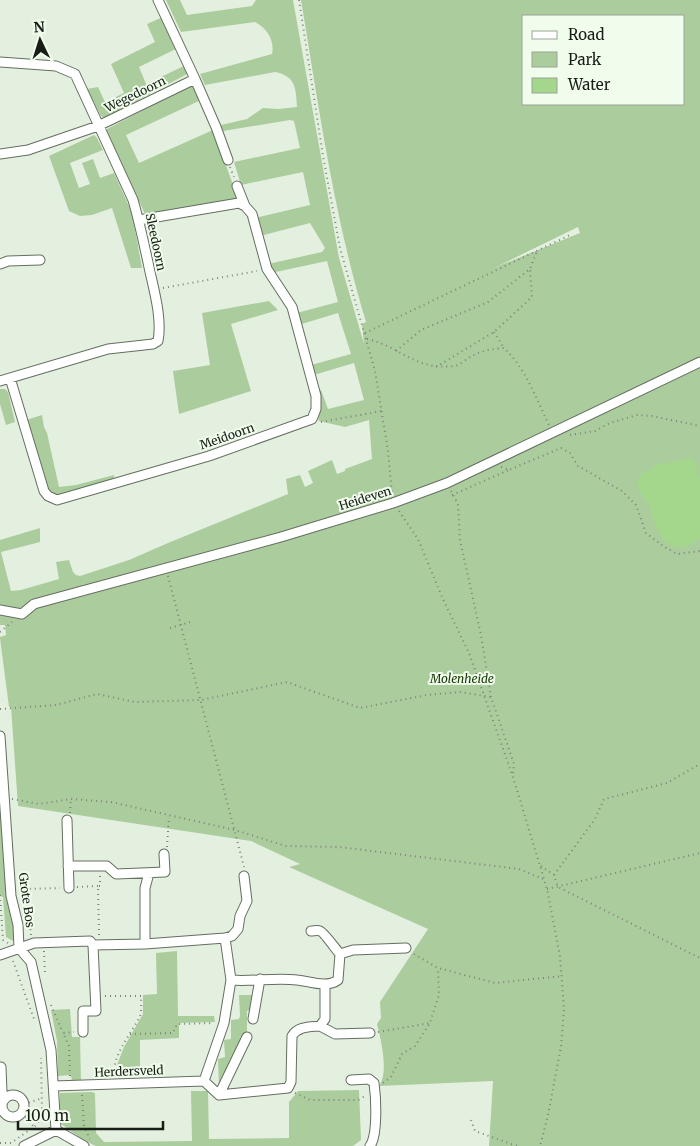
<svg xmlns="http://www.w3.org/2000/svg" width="700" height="1146" font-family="Merriweather,serif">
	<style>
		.green { fill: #abcc9c; fill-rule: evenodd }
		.water { fill: #a4d78c }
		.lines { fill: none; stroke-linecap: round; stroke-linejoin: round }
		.minor-casing { stroke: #646e60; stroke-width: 11 }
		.path { stroke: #7c8479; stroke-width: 2; stroke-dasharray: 1 4; stroke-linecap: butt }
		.minor { stroke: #fff; stroke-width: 9 }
		.labels { text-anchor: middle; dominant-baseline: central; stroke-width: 4; stroke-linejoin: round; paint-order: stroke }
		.street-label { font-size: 12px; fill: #181c16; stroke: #f1fdec }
		.park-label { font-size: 12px; font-style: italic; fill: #143400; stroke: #f1fdec }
	</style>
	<rect width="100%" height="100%" fill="#e4f0df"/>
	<path class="green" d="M166 0H180L187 15 252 6 256 0H293L339 258 364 344 362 324 366 322C334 217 319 108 301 0H700V1146H489L493 1081 379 1086C389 1073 381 1040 377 1024L381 1018 380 1002 428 929 289 867 300 864 251 841 18 806 11 707H9L0 638V637L6 635 5 625H0V540L40 528V542L1 552 11 591 21 590 59 579 56 562 69 560 73 572 76 575 80 576 129 560 168 543 288 494 286 479 300 475 305 487 313 483 308 471 332 460 337 474 345 471V469L372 459 369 420 345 427 319 421 311 391 321 390 328 409 364 400 354 363 307 377 304 367 351 354 338 313 292 327 289 315 338 302 327 261 271 273 268 264 322 252 325 248 310 223 260 236 255 218 310 205 303 172 241 185 234 162 300 148 294 121 290 120 223 131 221 125 247 119 263 108 278 109 297 107C296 89 296 76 275 72L205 85 200 74 272 54C275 41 267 28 255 22L181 32ZM524 16H684V104H524ZM578 227 580 233 496 267Z
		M163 17 178 48 139 67 146 84 186 65 189 73 105 118 101 116 87 89 98 87 105 102 124 93 111 64 155 42 147 24Z
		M193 84 201 100 126 135 139 163 213 130 239 201 145 214 107 133V129Z
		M94 135 97 138 103 150 70 163 79 188 90 184 82 163 93 159 100 178 114 173 132 213 142 268H131L112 208 92 215 80 216 69 211 49 156Z
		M269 301 278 310 231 324 251 391 179 414 173 371 210 365 202 313Z
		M0 389H5L8 392 15 422 6 425 0 404Z
		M42 415 44 427 47 433 59 487 76 485 114 475 115 485 68 501 45 491 26 420Z
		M0 796 15 930 13 941 6 937 3 897 0 896Z
		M177 951 178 1016H214L215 1022 179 1023V1038L140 1040V1072L116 1073 117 1065 124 1047 143 1014V995L157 994 156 953Z
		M239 995H252L253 1009 247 1011V1034L219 1087 218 1059 225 1057 224 1040 231 1039V1020L239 1019 240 1016Z
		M70 1009 72 1037H80L81 1082H72L71 1075 58 1076 57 1041 51 1010Z
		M359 1090 361 1140 353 1146H96L83 1140 60 1123V1093L92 1092 95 1093 96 1133 104 1142 192 1141 191 1091H208L209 1139 289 1138V1102L298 1091Z"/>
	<path class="water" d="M691 458C696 463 698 468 697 475L700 478V538C680 554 665 549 656 525 653 519 652 513 650 507 645 496 633 489 640 476 643 470 648 472 652 469 654 467 656 465 658 463L662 464Z"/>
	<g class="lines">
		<defs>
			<path id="minor" d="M0 62 56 66 75 74 133 200C140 224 145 248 150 272 155 294 162 320 158 341L153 344 108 349 0 381
				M195 79 216 127 228 160
				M0 154 28 150 98 126 195 79 158 0
				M139 220 239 203 245 206
				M0 264 8 261 40 260
				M10 378 44 491 48 496 57 500 209 456 312 419 316 409V396L292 307 267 269 252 214 245 206 237 186
				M0 610 22 614 34 604 281 537 393 503 447 483 700 362
				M0 736 11 896 18 925 19 948 31 962 51 1050 56 1130
				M67 820 69 888
				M68 866H107L116 874 165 872 164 854
				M145 944V888L149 873
				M93 945 145 944 225 938 232 936 238 929 240 916 247 901 244 876
				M340 954 353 950 406 948
				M0 955 34 943 90 941 93 945 96 1011H83V1032
				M231 980C253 982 275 977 297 980 307 981 314 984 324 984 330 984 334 983 338 980L340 954C336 950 324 932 320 931 317 930 314 931 311 931
				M253 1019 260 979
				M320 1026 335 1034 370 1033
				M1 1067 2 1092 5 1099
				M351 1080 369 1079 374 1083C376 1097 378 1135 370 1146
				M204 1081 224 1023 231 980 225 938
				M54 1086 204 1081 219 1095 288 1088 291 1082 292 1036C298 1026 310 1027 320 1026L325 1019V984
				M219 1095 247 1037
				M2 1106a11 11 0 1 1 22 0a11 11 0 1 1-22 0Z
				M56 1130 84 1146
				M24 1146 56 1130"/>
		</defs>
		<use href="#minor" class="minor-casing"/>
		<path class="path" d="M299 0 323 156 340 248 375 371 388 451 392 493
			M230 167 234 177
			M163 288 257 271
			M494 332 504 348
			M365 333 570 235
			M367 339C400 346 415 371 454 366 461 365 467 358 474 355 483 350 494 349 504 348 526 369 536 398 549 425
			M396 351 421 330 488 302 530 269 537 251
			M436 367 494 332 532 297 530 269
			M321 422 382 411
			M570 435 595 431 610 423 637 415 652 416 700 426
			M501 467 509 470 561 448 570 453 578 466 622 491 636 505 646 533 663 546 677 554 700 551
			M451 491 458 504 460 540 481 635 491 697 514 764 513 775
			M452 495 509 470
			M399 511 418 539 442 597 469 653 513 777 547 889 560 956 564 1009 561 1047 548 1115 540 1146
			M168 576 244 867
			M170 628 190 622
			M0 632 12 622
			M0 709 56 705 97 694 135 702 201 700 287 682 360 708 427 695 460 692 491 697
			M12 799 39 804 71 799 111 802 235 830 286 846 339 847 519 869 543 879
			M70 813 71 799
			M167 847 169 817
			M541 866 554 875 558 887 700 958
			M554 875 595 819 604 799 667 783 700 764
			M77 887 98 886
			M547 889 700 853
			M0 895 3 940 8 943
			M31 935 26 889 60 888
			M99 935 98 886H100V875
			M44 951 45 976
			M414 954 438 968 495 983 563 976
			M13 961 34 1019
			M105 996H141C141 1002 142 1010 140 1016 131 1035 113 1053 114 1075
			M51 1005 63 1033
			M378 1032 430 1023
			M130 1034 173 1033 177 1024 214 1023
			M70 1076 69 1046 63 1033 74 1032
			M383 1083 391 1077 402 1054 415 1046 430 1023 439 995 438 968
			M295 1093 310 1100H358L367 1095
			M82 1095 84 1126 90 1139
			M24 1104 43 1098
			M22 1114 37 1130
			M471 1120 475 1131 517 1146
			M0 1143H11L35 1126 40 1120 42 1111 41 1058"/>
		<use href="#minor" class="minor"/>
	</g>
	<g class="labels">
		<g class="street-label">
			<text transform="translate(135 94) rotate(-26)">Wegedoorn</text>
			<text transform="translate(156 242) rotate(78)">Sleedoorn</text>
			<text transform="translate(227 436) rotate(-19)">Meidoorn</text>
			<text transform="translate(365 498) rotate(-17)">Heideven</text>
			<text transform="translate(27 900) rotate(82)">Grote Bos</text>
			<text transform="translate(129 1071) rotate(-2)">Herdersveld</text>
		</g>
		<g class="park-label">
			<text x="462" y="678">Molenheide</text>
		</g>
	</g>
	<rect x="522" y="15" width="162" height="90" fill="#f1fdec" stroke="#9aa396"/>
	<rect x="532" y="31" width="25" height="8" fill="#ffffff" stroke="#9aa396"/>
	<text x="568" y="40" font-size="15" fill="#181c16">Road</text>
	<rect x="532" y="52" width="25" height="15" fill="#abcc9c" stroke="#9aa396"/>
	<text x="568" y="65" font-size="15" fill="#181c16">Park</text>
	<rect x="532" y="78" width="25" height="15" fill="#a4d78c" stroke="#9aa396"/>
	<text x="568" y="90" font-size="15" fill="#181c16">Water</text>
	<g transform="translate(40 40) rotate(356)" stroke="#f1fdec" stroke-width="4" paint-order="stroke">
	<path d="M0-4L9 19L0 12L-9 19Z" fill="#181c16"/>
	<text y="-8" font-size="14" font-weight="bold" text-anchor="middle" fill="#181c16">N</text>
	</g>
	<path d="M18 1121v8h145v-8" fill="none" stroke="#181c16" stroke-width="2.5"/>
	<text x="25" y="1121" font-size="15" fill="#181c16" stroke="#f1fdec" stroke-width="4" paint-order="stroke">100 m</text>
</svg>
